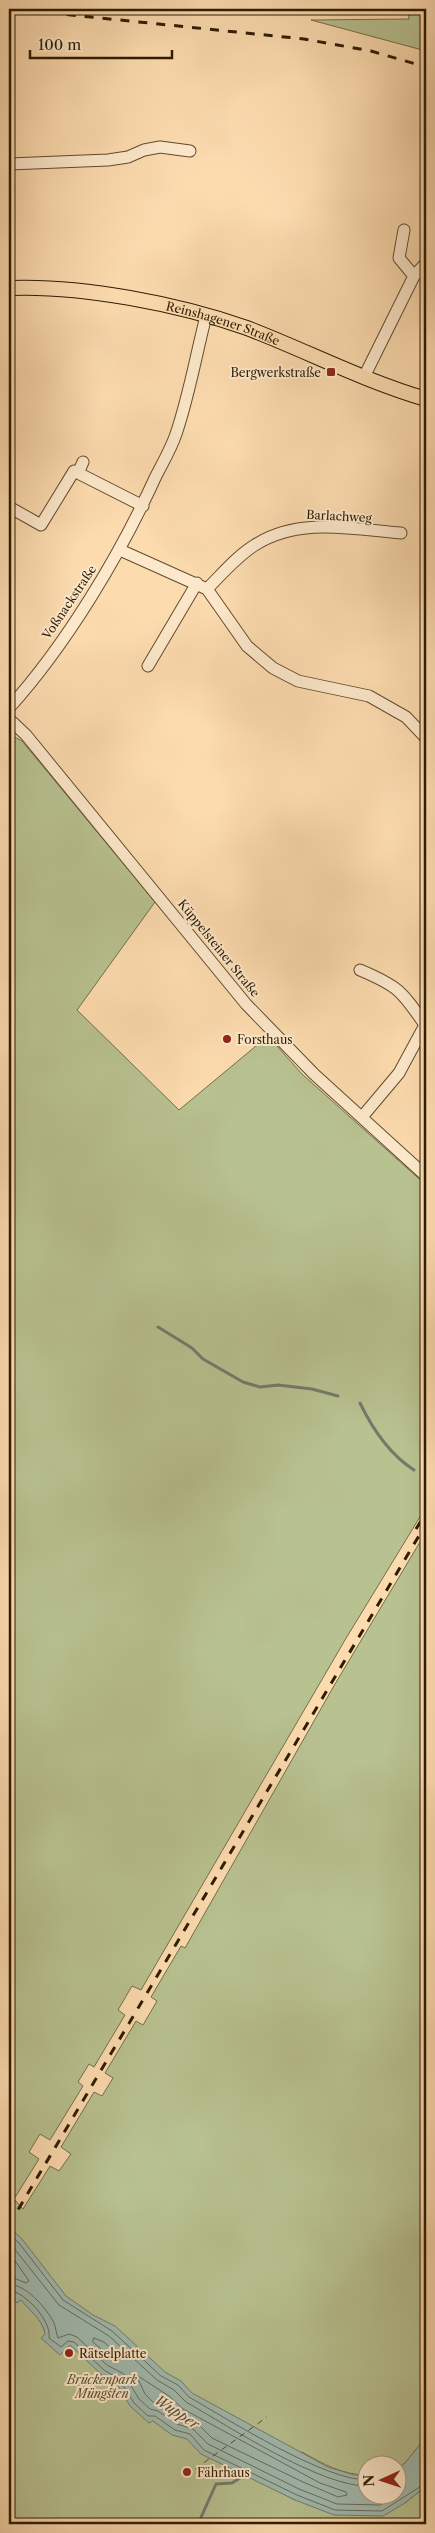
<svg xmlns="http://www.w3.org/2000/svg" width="435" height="2533" font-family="'Libre Caslon Text',serif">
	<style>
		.green { fill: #b8c190; stroke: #736e4a }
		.water { fill: #a0bab0; stroke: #727b6b }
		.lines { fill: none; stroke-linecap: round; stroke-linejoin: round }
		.shore { stroke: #676b5a; stroke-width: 1 }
		.stream { stroke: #727b6b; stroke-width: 3 }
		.ferry { stroke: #504b37; stroke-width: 1; stroke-dasharray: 6 5; stroke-linecap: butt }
		.minor-casing { stroke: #624c2e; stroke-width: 13 }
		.major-casing { stroke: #2e1c03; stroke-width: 16 }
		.minor { stroke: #fde8cb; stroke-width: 11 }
		.major { stroke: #fcdbaf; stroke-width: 14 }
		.rail { stroke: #2e1c03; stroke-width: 3; stroke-dasharray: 9 9; stroke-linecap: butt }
		.poi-dot { fill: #8f2418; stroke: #fde8cb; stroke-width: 2 }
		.labels { text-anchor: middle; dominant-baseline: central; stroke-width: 4; stroke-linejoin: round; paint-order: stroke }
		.street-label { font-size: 12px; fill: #2e1c03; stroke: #fde8cb }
		.poi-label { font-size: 12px; fill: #2e1c03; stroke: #fde8cb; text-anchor: start }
		.park-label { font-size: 12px; font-style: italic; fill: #574e2d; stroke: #fde8cb }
		.water-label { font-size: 14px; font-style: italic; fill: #504b37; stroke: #fde8cb }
	</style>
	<rect width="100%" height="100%" fill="#fcdbaf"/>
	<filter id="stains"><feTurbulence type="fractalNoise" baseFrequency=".004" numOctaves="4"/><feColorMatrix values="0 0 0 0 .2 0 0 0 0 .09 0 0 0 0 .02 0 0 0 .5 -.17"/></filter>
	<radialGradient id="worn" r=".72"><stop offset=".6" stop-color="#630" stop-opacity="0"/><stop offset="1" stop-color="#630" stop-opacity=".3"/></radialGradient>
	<path class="green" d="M408 9H426V51L311 20 409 19Z
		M9 734 22 741 155 902 77 1010 179 1110 268 1036 302 1074 426 1185V1507L345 1640 141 1990 132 1986 118 2010 125 2015 94 2067 89 2064 78 2082 83 2086 50 2140 40 2134 29 2152 39 2159 14 2199 23 2209 50 2166 59 2171 71 2154 61 2147 94 2092 102 2096 113 2078 105 2073 136 2021 143 2025 157 2001 151 1997 181 1946 185 1948 335 1684 426 1532V2437L405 2463 398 2468V2466H368L367 2475C343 2475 323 2464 302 2452L238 2470 295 2500 405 2503 426 2486V2524H9Z"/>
	<path class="water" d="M9 2227 22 2239 66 2296 93 2315 115 2326 165 2372 181 2381 192 2393 328 2467 354 2475H367L368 2496H398V2468L405 2463 426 2437V2486L405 2503 383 2516 334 2515 295 2500 201 2454 187 2439 172 2435 153 2421 149 2423 130 2406 116 2382 102 2375 70 2345 60 2355 41 2338 45 2334C43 2320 29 2310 21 2300L17 2303 9 2293Z"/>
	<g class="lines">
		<path class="shore" d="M9 2234 19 2243 63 2300 112 2331 161 2376 178 2385 189 2397C229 2420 325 2481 368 2480
			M9 2242 59 2305 109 2336 157 2380 174 2390 186 2402C230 2427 321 2487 368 2486
			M9 2252 29 2281 26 2283 9 2276
			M9 2284C26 2285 46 2307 54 2323 56 2328 56 2333 58 2338L69 2334 77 2337 107 2365 124 2374 139 2399 150 2409 158 2411 177 2424 193 2429 208 2444 299 2489 337 2504 380 2505 396 2496
			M9 2290C25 2292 52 2321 49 2338L61 2347 68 2341 74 2342 104 2370 119 2379 134 2403 148 2416H155L175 2430 190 2434 204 2450 297 2495 335 2510 382 2511 426 2483
			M94 2338 104 2342 120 2357V2360L111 2358 93 2342Z
			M138 2376 169 2396 183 2409 320 2483 346 2492 347 2495 338 2497 303 2482 212 2438 196 2422 181 2417 162 2404 153 2402 145 2394 138 2379Z"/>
		<path class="stream" d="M158 1327 192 1348 203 1359 243 1382 260 1387 278 1385 312 1389 338 1396
			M360 1403C373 1430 389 1454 414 1470
			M198 2524 216 2484 232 2483 248 2473"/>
		<path class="ferry" d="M195 2469 267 2417"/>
		<defs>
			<path id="minor" d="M9 164 108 160 128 157 144 150 160 147 190 151
				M404 230 399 258 414 276
				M364 377 414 276 426 263
				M78 473 83 462
				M9 507 41 525 74 471 143 506
				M120 550 207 589 247 646 273 668 298 681 369 696 406 717 426 738
				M207 589C222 574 237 556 255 545 299 517 352 529 401 533
				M148 666 197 583
				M9 708C66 645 120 555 155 478 162 464 171 449 176 434 189 396 196 355 206 316
				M9 719 26 735 246 1004 314 1074 426 1176
				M360 970C398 986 402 991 425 1025
				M362 1117 399 1073 426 1023"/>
			<g id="major">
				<path id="s1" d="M9 288C81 285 179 304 247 328 307 351 364 381 426 399"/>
			</g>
		</defs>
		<use href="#minor" class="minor-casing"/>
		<use href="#major" class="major-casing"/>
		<use href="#minor" class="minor"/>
		<use href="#major" class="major"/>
		<path class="rail" d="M13 9 304 39 371 51 426 67
			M416 1529 426 1513
			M9 2225 426 1524"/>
	</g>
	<g class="poi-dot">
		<rect x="326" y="367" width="10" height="10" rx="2.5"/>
		<circle cx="227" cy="1039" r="5"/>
		<circle cx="69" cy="2353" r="5"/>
		<circle cx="187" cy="2472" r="5"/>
	</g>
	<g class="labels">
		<g class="street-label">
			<text stroke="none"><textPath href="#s1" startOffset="218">Reinshagener Straße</textPath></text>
			<text transform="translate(339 516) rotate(3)">Barlachweg</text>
			<text transform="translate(69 602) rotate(-56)">Voßnackstraße</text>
			<text transform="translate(219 948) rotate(51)">Küppelsteiner Straße</text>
		</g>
		<g class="poi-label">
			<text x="321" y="372" text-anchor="end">Bergwerkstraße</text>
			<text x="237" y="1039">Forsthaus</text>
			<text x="79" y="2353">Rätselplatte</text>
			<text x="197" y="2472">Fährhaus</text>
		</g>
		<g class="park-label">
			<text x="102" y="2379">Brückenpark<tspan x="102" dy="14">Müngsten</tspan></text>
		</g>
		<g class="water-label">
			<text transform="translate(177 2412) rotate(33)">Wupper</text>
		</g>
	</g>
	<rect width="435" height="2533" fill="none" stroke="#fcdbaf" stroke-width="30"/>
	<rect x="10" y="10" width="415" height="2513" fill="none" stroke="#2e1c03" stroke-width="2.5"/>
	<rect x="15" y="15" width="405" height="2503" fill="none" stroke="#2e1c03"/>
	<g transform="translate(382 2480) rotate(267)"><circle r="24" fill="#fde8cb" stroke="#aa967b"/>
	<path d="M0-4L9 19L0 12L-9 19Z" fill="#8f2418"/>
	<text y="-8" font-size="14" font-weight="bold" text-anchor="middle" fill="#2e1c03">N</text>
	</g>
	<path d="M30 50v8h142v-8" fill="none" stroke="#2e1c03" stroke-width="2.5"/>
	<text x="38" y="50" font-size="15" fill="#2e1c03" stroke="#fde8cb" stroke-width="4" paint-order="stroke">100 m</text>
	<rect width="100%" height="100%" filter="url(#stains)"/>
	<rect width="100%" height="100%" fill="url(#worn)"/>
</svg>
